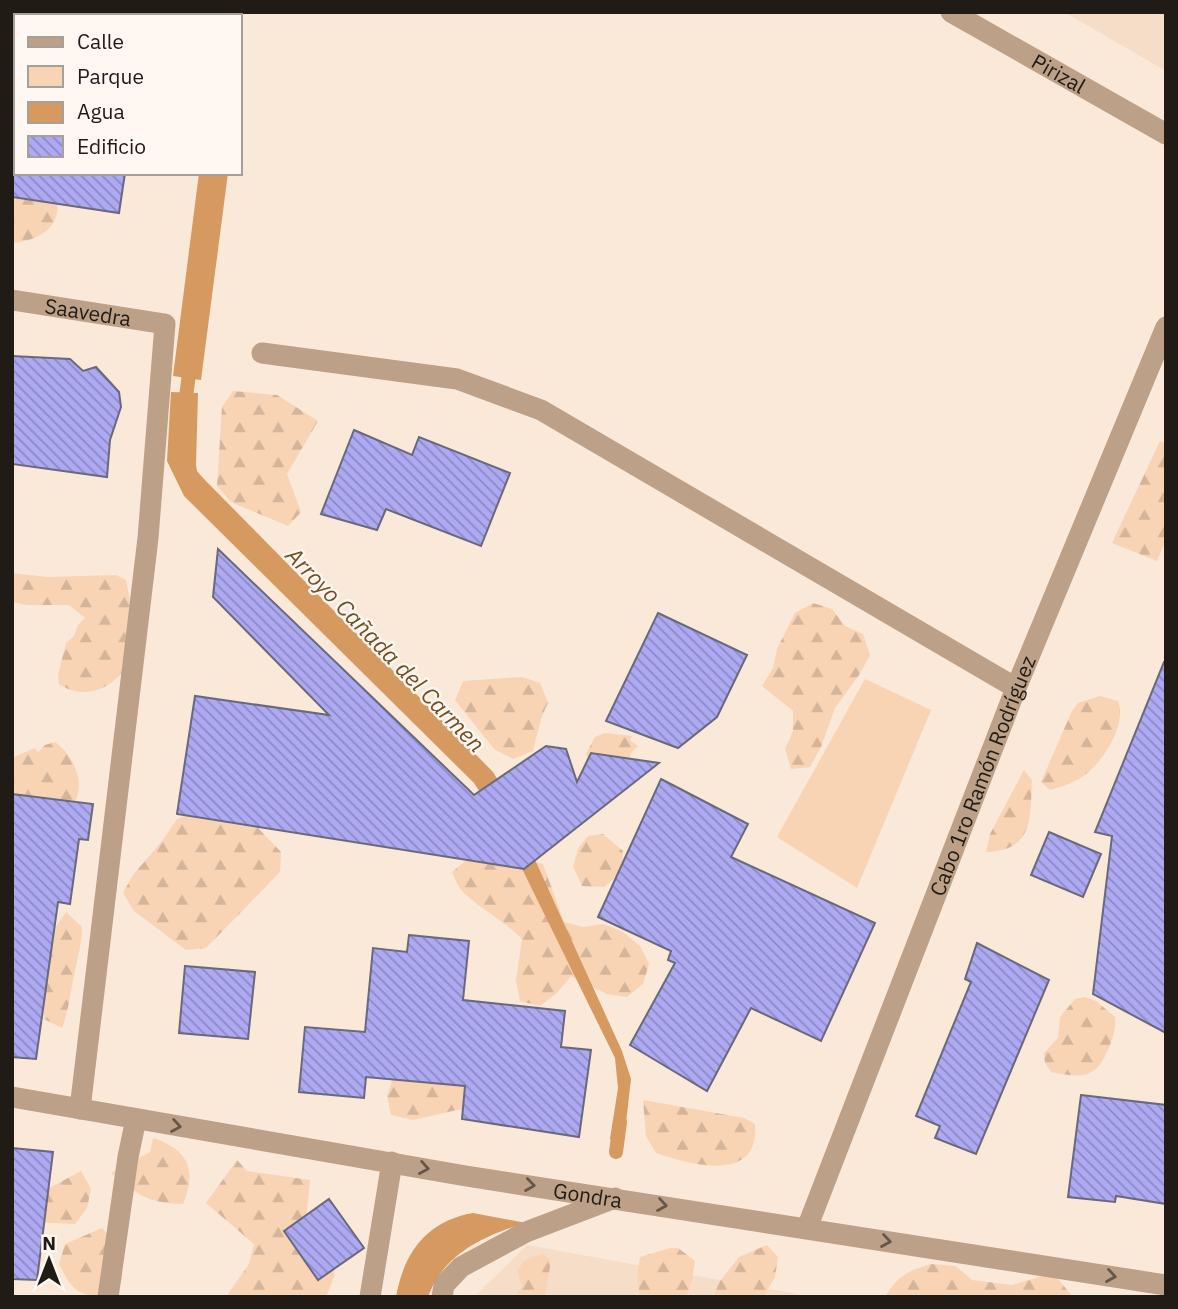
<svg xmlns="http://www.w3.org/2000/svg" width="1178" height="1309" font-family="'IBM Plex Sans',sans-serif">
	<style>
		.built { fill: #f5ddc8 }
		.forest { fill: url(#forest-firs) }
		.green { fill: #f8d4b4 }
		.water { fill: #d69960 }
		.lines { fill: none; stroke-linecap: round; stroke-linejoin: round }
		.stream { stroke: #d69960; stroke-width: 14 }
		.building { fill: url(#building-back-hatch); stroke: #69697b; stroke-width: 2 }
		.lane { stroke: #bca088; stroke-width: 21 }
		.street { stroke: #bca088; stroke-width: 21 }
		.oneway { stroke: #675749 }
		.labels { text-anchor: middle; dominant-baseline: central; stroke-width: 5; stroke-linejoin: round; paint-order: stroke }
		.street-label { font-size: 21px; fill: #211b15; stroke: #fff8f2 }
		.water-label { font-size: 23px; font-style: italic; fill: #774d23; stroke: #fff8f2 }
	</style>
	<defs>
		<pattern id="forest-firs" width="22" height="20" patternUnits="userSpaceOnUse" patternTransform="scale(1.75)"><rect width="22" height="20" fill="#f8d4b4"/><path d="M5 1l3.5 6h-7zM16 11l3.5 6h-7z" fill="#d4b59a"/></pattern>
		<pattern id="building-back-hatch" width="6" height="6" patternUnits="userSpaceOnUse" patternTransform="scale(1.75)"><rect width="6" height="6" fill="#ada9f2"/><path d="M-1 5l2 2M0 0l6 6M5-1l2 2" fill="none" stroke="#8c89c3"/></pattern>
	</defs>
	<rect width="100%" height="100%" fill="#fae8d9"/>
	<path class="built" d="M1064 12H1166V71Z
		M527 1245 813 1297H474Z"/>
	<path class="forest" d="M16 160V173L58 178C57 190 60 208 55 219 49 235 28 242 12 243V161Z
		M233 391 277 395 318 421 287 474 301 512 288 526 231 502 217 486 222 407Z
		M1160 441 1166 443V540L1157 561 1112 543Z
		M12 573 47 577 116 575 126 580 130 601 126 667C110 691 83 700 59 684L58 675 66 643 74 636 78 625 85 618 69 605H27L12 602Z
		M813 603 832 609 845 626 863 634 870 655 859 675 835 708 821 747 810 767 791 769 785 749 793 731V711L762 686 773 668 777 649 795 613Z
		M522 677 540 683 548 703C539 720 538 733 533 751L513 759 494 749 455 700 463 681Z
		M1100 696 1118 701C1127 724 1104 760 1086 774 1076 782 1062 787 1050 790L1041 782 1072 711 1078 703Z
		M605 733 632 736 630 740 638 746 631 753 629 763H590L586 754 595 737Z
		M55 742C74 755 87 785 73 805L12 796V758L35 748 38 752 45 745Z
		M1024 770 1032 780C1030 818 1034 851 986 852L990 834Z
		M196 811 238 815 257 827 281 852 280 872 206 948 186 950 134 911 123 893 133 875 163 840 177 819Z
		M603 834 623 851 622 872 604 887 582 886 573 866 579 847 588 836Z
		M468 859 526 860 543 864 564 922 583 927 604 924 623 932 640 946 649 964 643 984 627 997 607 994 571 976 557 993 540 1006 520 1001 516 980 522 939C504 920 481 910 463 892 458 887 455 878 452 872Z
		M66 912 82 927C82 941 79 952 76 966 71 988 70 1006 62 1028L44 1019V998L55 928Z
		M1085 997 1096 1001 1115 1017C1116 1028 1114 1034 1110 1045 1097 1078 1085 1079 1051 1072L1045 1063 1044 1053 1058 1038 1060 1017 1075 999Z
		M423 1021 480 1108 457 1110 413 1120 391 1115 387 1096 394 1075Z
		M643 1100 744 1118 755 1124C760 1184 691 1165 656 1153L646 1136Z
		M153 1138C189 1150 197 1170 183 1204 146 1203 139 1195 111 1173L150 1152Z
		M237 1160 247 1171 310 1180 306 1221 335 1257 334 1277 326 1297H226L249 1264 254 1244 206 1203Z
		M81 1171 91 1189 87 1208 75 1224 33 1222 21 1203Z
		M102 1228C120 1248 129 1271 116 1297 83 1297 74 1296 59 1264L65 1244Z
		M767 1245 778 1257 775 1277 764 1296 713 1297 720 1281 739 1257Z
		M670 1248H678L695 1261 692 1281 686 1297 640 1296 637 1276 640 1257Z
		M543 1253 551 1261 545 1297H515L522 1286 517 1271 524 1261Z
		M931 1264 956 1266 972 1280 1012 1285 1053 1273 1073 1297H885C898 1275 908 1271 931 1264Z"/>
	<path class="green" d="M865 679 931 710 857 888 777 837Z"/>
	<path class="water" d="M199 173H228L201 380 173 376Z
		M171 392 198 393 196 465 197 471 203 478 493 772 501 785 622 1051 631 1079 624 1140 610 1139 618 1088 615 1058 498 820 474 783 184 496 167 461Z
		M473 1213 526 1223C485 1235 443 1254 428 1297H396C404 1252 427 1221 473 1213Z"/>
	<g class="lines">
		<path class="stream" d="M184 412 191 359
			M616 1152 620 1122"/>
	</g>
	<path class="building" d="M12 173H125L119 213 12 197Z
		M12 356 70 359 83 371 96 367 119 392 121 407 110 440 107 477 12 464Z
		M354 430 412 455 419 437 510 473 481 546 386 509 377 530 321 514Z
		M218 549 474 795 546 746 566 749 577 782 591 753 659 763 524 869 177 814 195 696 329 715 213 597Z
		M658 613 747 655 717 717 678 748 606 721Z
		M1164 662H1166V1033L1093 994 1112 836 1095 832Z
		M661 779 748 824 731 857 875 923 821 1041 751 1008 707 1091 630 1045 675 963 668 960 671 951 598 917Z
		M12 794 93 804 88 840 79 839 70 904 58 902 36 1059 12 1057Z
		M1049 832 1101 854 1083 897 1031 875Z
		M409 935 469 941 463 1000 565 1011 561 1047 591 1050 579 1137 462 1119 465 1086 366 1077 364 1098 299 1092 305 1027 365 1032 373 948 407 952Z
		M977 943 1049 980 976 1154 935 1138 940 1126 916 1116 971 982 965 979Z
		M185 966 255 972 248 1039 179 1033Z
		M1081 1095 1166 1105V1204L1116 1196 1115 1202 1068 1197Z
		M12 1148 53 1152 37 1280 12 1279Z
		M329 1199 364 1248 318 1280 284 1231Z"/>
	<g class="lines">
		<path class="lane" d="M370 1297 392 1162
			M442 1297 444 1285 461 1267 526 1232 615 1198"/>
		<g class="street">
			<path id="s1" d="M951 12 1166 134"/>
			<path id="s2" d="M12 300 165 324 148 538 80 1109"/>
			<path d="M262 353 457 379 541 410 1016 688"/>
			<path id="s3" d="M12 1097 466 1176 1166 1285"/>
			<path id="s4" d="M807 1228 1016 688 1166 327"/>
			<path d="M108 1297 128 1157 136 1119"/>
		</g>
	</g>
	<defs><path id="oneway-chevron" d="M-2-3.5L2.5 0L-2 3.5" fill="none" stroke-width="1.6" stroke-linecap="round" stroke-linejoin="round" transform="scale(1.75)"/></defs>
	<g class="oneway">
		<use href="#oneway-chevron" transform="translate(176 1126) rotate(10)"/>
		<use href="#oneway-chevron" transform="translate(424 1168) rotate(10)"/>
		<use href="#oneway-chevron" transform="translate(530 1185) rotate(8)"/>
		<use href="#oneway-chevron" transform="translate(662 1205) rotate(9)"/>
		<use href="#oneway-chevron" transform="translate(886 1241) rotate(9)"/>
		<use href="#oneway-chevron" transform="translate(1111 1276) rotate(9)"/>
	</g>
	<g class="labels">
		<g class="street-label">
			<text stroke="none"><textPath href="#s1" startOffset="124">Pirizal</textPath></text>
			<text stroke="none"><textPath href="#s2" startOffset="77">Saavedra</textPath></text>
			<text stroke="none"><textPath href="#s4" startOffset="485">Cabo 1ro Ramón Rodríguez</textPath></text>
			<text stroke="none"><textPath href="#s3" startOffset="584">Gondra</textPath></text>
		</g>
		<g class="water-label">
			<text transform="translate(386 649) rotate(46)">Arroyo Cañada del Carmen</text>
		</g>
	</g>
	<rect width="1178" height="1309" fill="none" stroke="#211b15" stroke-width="28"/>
	<rect x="14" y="14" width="228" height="161" fill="#fff8f2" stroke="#a6a09a" stroke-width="2"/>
	<rect x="28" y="37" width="35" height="10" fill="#bca088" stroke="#a6a09a" stroke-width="2"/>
	<text x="77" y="49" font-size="21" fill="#211b15">Calle</text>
	<rect x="28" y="66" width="35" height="21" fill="#f8d4b4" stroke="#a6a09a" stroke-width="2"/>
	<text x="77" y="84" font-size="21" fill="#211b15">Parque</text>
	<rect x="28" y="102" width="35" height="21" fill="#d69960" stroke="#a6a09a" stroke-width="2"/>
	<text x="77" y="119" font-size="21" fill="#211b15">Agua</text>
	<rect x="28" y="136" width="35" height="21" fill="url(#building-back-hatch)" stroke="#a6a09a" stroke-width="2"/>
	<text x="77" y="154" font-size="21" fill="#211b15">Edificio</text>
	<g transform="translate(49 1260)" stroke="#fff8f2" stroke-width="5" paint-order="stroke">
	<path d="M0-5L12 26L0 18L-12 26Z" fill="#211b15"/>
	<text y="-10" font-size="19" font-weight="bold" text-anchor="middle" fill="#211b15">N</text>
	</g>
</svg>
